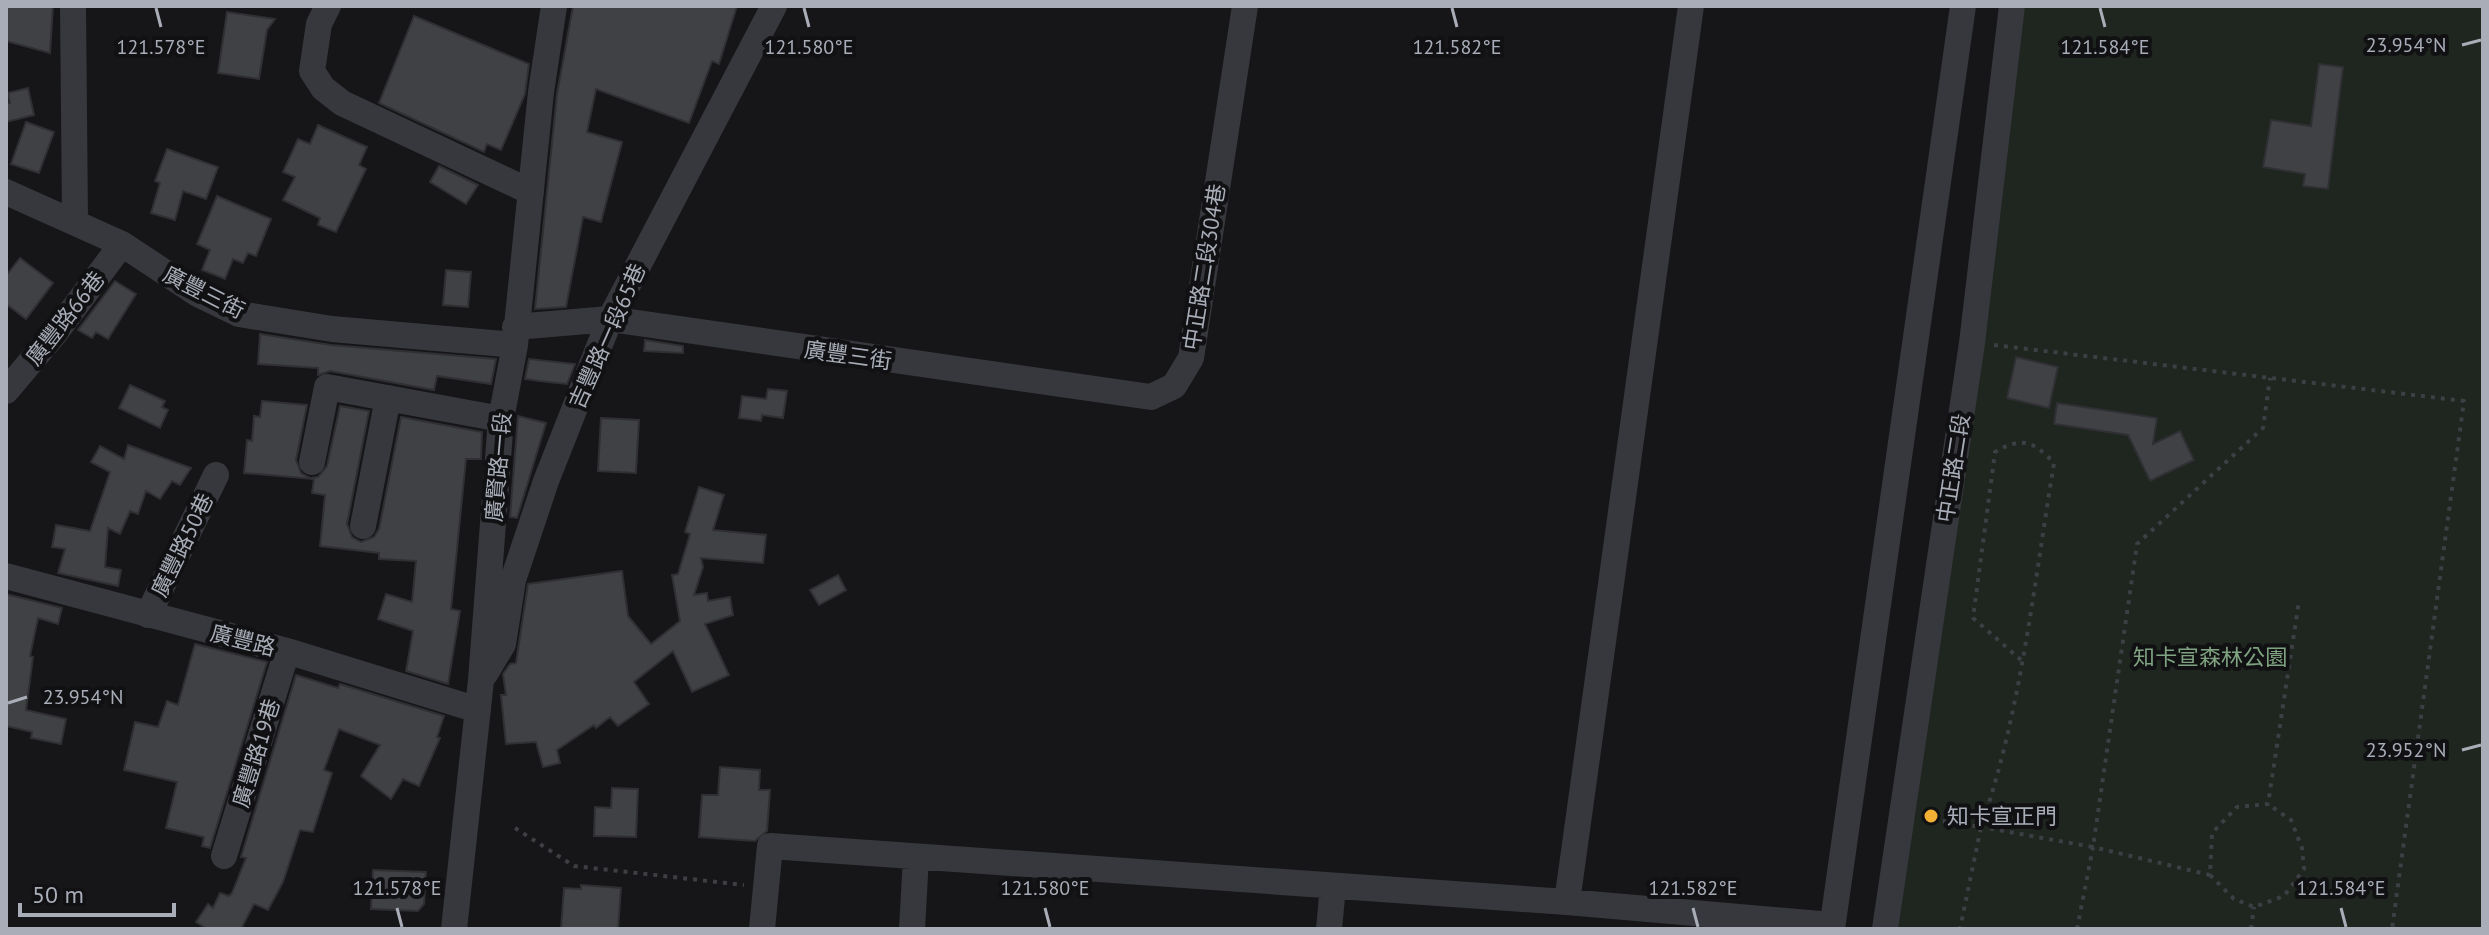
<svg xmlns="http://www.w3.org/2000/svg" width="2489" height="935" font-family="'PT Sans','Noto Sans TC',sans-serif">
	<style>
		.green { fill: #1e261f }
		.building { fill: #404145; stroke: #303034; stroke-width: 2 }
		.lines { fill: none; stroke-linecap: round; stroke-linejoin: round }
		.path { stroke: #3d3f44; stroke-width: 4; stroke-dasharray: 4 6; stroke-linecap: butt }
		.minor { stroke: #37383d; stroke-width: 26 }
		.ticks { fill: none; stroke: #a8adb8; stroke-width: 3 }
		.poi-dot { fill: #f2b134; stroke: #111113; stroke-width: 3 }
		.labels { text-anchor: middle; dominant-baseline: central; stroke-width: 8; stroke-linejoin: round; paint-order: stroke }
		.street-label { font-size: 22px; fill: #a8adb8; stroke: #111113 }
		.park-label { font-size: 22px; fill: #7fa381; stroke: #111113 }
		.poi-label { font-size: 22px; fill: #a8adb8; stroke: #111113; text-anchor: start }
		.ticks-label { font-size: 20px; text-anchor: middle; fill: #a8adb8; stroke: #111113; stroke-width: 8; stroke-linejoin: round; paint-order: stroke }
	</style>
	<rect width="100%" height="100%" fill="#161618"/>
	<path class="green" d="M2025 6H2483V929H1898Z"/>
	<path class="building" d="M6 6H53L50 53 6 41Z
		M573 6H737L719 64 712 61 689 123 596 89 587 132 622 142 601 222 583 217 566 307 535 309 557 94Z
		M227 12 275 19 267 30 259 79 218 73Z
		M414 16 529 64 525 94 501 150 487 144 484 152 379 103Z
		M2319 64 2343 67 2328 189 2303 186 2305 174 2263 167 2271 120 2311 126Z
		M28 88 34 115 6 122V103H10L8 93Z
		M26 122 54 132 39 173 11 164Z
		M318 125 367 147 359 165 366 169 336 232 318 225 320 218 283 200 295 177 283 172 298 139 310 144Z
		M167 149 218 167 206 199 183 191 175 220 151 213 160 183 155 181Z
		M439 166 478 185 466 204 430 182Z
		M217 196 271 219 256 256 248 253 243 263 233 259 225 279 202 270 210 250 197 244Z
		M20 258 53 283 26 319 6 304V276Z
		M446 270 471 272 468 307 443 305Z
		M115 281 136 294 108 339 96 332 92 338 78 330Z
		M260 334 331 345 496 359 491 384 437 376 434 390 330 371 318 375V368L258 364Z
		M645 340 683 346V353L644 351Z
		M2016 357 2058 367 2049 408 2007 398Z
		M529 359 575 364 567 384 539 381 525 379Z
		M130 385 165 401 162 407 168 410 160 428 119 408Z
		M768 389 787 391 783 418 762 415 761 421 739 418 742 396 766 399Z
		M262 401 307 405 296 460 301 473 310 478 318 477 327 466 340 406 369 411 347 524 352 537 361 542 374 537 379 529 401 417 482 432 481 459H466L451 609 460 611 448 684 406 671 413 631 378 619 386 594 412 602 416 561 379 559V553L320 546 325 495 312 493 314 479 244 473 247 440 252 441 254 416 260 417Z
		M2057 403 2157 418 2153 444 2180 431 2194 460 2150 481 2128 435 2054 424Z
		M518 416 546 423 517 518 510 517Z
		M601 418 639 420 636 473 598 471Z
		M128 445 191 468 180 485 172 481 160 499 146 491 138 514 130 511 120 534 108 528 105 567 121 570 118 586 58 573 65 549 52 547 56 525 90 531 110 472 91 462 100 446 124 459Z
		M699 487 724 495 713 530 766 535 763 563 701 558 703 567 694 595 707 593 708 601 730 597 733 615 705 624 729 675 692 692 673 651 634 682 649 704 618 726 610 717 596 728 594 725 557 750 560 763 543 767 536 742 506 744 501 695H506L503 674 510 664 516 663 528 584 622 571 628 616 651 644 680 621 672 575 678 574 690 534 685 532Z
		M838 575 846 590 819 605 810 590Z
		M6 594 62 608 58 624 38 618 30 656 33 657 26 710 66 719 61 744 31 738 32 732 6 726Z
		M195 644 267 662 210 848 202 846 204 837 166 828 177 782 124 770 135 722 158 727 167 701 178 705Z
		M296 675 338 688 340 684 444 716 437 737 440 738 419 786 403 779 391 799 361 776 380 745 339 729 324 770 332 773 313 832 300 830 283 882 268 910 254 904 241 929H207L196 922 208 904 213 908 220 893 229 896 232 893 246 858 241 857Z
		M720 767 760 770 759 790H770L767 831 755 841 699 837 702 795H718Z
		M612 788 638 789 636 837 594 836 595 807 611 808Z
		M373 870 426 872 424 904 418 911 371 909Z
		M581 885 621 888 618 929H561L564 888 581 889Z"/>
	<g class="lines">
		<path class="path" d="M1994 345 2464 401 2392 929
			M2021 660 1973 618 1995 452C2023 436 2033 441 2054 463 2034 584 2021 712 1981 827L2093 847 2137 544 2263 428 2270 378
			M1923 818 1981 827 1960 929
			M515 828 574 866 744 885
			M2210 875 2234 899 2254 907 2284 896 2304 869 2302 848 2291 820 2268 804
			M2077 929 2093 847 2210 875 2212 833 2237 807 2268 804 2299 601
			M2251 929 2254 907"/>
		<path class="minor" d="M73 6 75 220
			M328 6 319 24 312 71 323 88 342 103 531 192
			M6 192 122 244 196 293 239 314 332 329 515 345
			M515 327 610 319 1151 397 1174 386 1191 358 1245 6
			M6 391 56 332 122 244
			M312 462 327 387 501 419
			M363 526 388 398
			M6 576 287 651 478 710
			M148 615 216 475
			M485 674 503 644 513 580 546 481 610 319 774 6
			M224 856 287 651
			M1567 902 1832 925
			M454 929 481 680 501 419 515 345 541 92 554 6
			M762 929 770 846 1567 902 1691 6
			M912 929 916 857
			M1329 929 1333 886
			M1832 929 1963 6
			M1885 929 1972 343 2012 6"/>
	</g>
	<path class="ticks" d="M156 8 161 27M804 8 809 27M1452 8 1457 27M2100 8 2105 27M2462 45 2481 40M8 703 27 697M2462 750 2481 745M397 908 402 927M1045 908 1050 927M1693 908 1698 927M2341 908 2346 927"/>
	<circle class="poi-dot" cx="1931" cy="816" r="8"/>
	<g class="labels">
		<g class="street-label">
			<text transform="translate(1204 267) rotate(-81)">中正路二段304巷</text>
			<text transform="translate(204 292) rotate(27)">廣豐三街</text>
			<text transform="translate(65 318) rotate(-52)">廣豐路66巷</text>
			<text transform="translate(607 336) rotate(-66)">吉豐路一段65巷</text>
			<text transform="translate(848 355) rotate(8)">廣豐三街</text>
			<text transform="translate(498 467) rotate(-85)">廣賢路一段</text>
			<text transform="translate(1953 468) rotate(-81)">中正路二段</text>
			<text transform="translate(182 545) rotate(-64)">廣豐路50巷</text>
			<text transform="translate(243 640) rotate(14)">廣豐路</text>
			<text transform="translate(256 753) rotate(-73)">廣豐路19巷</text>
		</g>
		<g class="park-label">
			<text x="2210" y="657">知卡宣森林公園</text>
		</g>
		<g class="poi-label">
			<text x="1947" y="816">知卡宣正門</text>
		</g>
	</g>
	<g class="ticks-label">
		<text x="2406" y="52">23.954°N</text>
		<text x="161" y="54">121.578°E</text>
		<text x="809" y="54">121.580°E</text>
		<text x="1457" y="54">121.582°E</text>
		<text x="2105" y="54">121.584°E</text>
		<text x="83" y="704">23.954°N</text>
		<text x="2406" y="757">23.952°N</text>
		<text x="397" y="895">121.578°E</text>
		<text x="1045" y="895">121.580°E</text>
		<text x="1693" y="895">121.582°E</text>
		<text x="2341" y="895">121.584°E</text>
	</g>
	<rect width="2489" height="935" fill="none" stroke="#a8adb8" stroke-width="16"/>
	<path d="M20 903v12h154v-12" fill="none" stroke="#a8adb8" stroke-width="4"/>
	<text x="32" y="903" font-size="24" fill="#a8adb8" stroke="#111113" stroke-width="6" paint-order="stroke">50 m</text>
</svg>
